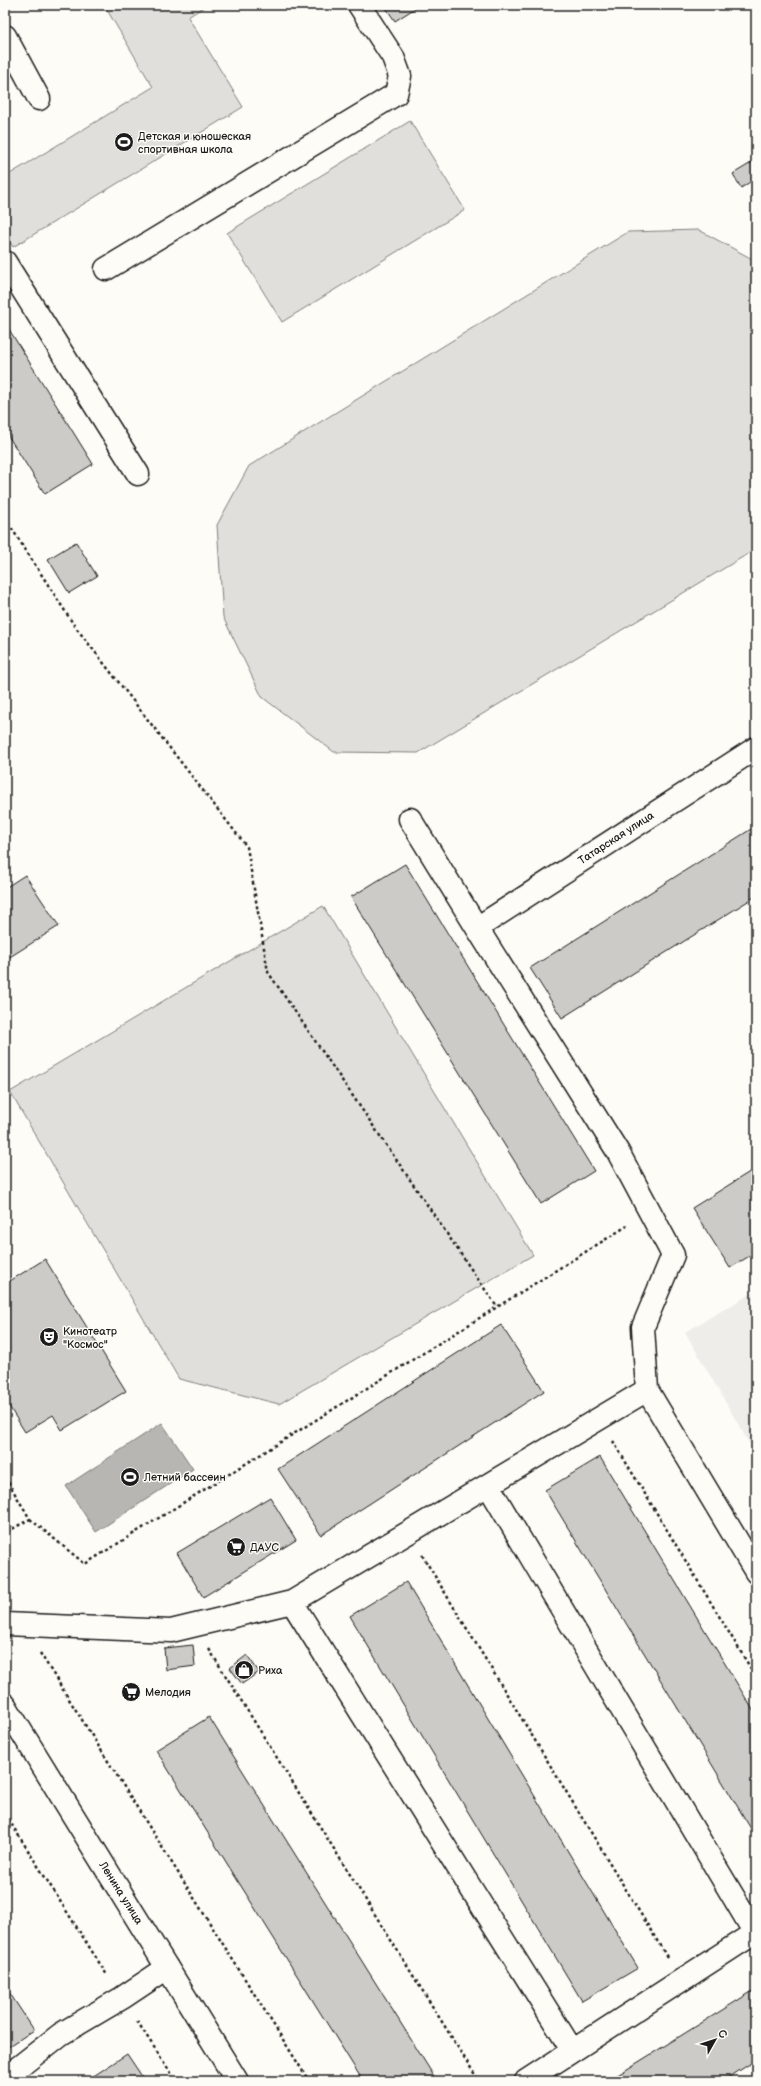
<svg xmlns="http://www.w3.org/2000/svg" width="761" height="2086" font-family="'Balsamiq Sans',sans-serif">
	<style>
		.built { fill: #eeede9 }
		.green { fill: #e0dfdb; stroke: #7e7e7c }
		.water { fill: #b7b6b2; stroke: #797876 }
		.building { fill: #cccbc8; stroke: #1c1c1c }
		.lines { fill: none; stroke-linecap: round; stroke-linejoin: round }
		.minor-casing { stroke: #1c1c1c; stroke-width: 25 }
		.major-casing { stroke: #1c1c1c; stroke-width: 25 }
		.path { stroke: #1c1c1c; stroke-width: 2.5; stroke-dasharray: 3 3; stroke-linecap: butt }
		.minor { stroke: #fdfcf7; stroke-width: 22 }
		.major { stroke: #fdfcf7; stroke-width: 22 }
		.labels { text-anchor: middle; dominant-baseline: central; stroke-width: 3; stroke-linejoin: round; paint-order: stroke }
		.poi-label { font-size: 11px; fill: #1c1c1c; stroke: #fdfcf7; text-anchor: start }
		.street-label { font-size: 11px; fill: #1c1c1c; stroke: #fdfcf7 }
	</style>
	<rect width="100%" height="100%" fill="#fdfcf7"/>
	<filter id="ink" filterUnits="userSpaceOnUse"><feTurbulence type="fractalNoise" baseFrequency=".025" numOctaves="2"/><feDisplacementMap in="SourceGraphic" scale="8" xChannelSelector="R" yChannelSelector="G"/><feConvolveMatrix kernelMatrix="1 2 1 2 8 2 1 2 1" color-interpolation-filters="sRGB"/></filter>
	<g filter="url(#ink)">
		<path class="built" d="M756 1291V1455L685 1332Z"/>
		<path class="green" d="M104 5H207L188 17 243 107 13 247 5 235V177L153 87Z
			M410 121 465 210 282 322 227 233Z
			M699 230 756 261V549L418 753 334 752 262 697 223 617 217 525 249 466 628 232Z
			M323 906 533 1255 279 1404 179 1379 10 1092Z"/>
		<path class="water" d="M162 1423 193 1469 96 1532 66 1486Z"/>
		<path class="building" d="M384 5H420L395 21Z
			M756 160V178L741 188 733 174Z
			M5 323 93 464 45 494 5 431Z
			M76 542 97 576 69 593 48 559Z
			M756 826V896L562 1018 530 968Z
			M405 864 594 1171 541 1204 351 897Z
			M25 875 59 926 5 960V888Z
			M756 1168V1252L730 1268 692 1208Z
			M45 1259 126 1391 62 1430 53 1415 25 1432 5 1400V1284Z
			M501 1325 544 1391 321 1535 278 1469Z
			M600 1457 756 1715V1837L545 1490Z
			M270 1497 296 1540 203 1597 177 1553Z
			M406 1582 638 1968 582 2001 350 1616Z
			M193 1645 195 1666 166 1670 164 1648Z
			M247 1655 259 1672 242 1684 230 1668Z
			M209 1717 437 2081H363L156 1750Z
			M5 1986 34 2030 5 2049Z
			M756 1989V2060L723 2081H608Z
			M127 2054 145 2081H86Z"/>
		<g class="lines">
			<defs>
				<path id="minor" d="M5 36 39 99
					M5 262 138 474
					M106 269 396 94 400 76 393 57 359 5
					M410 819 477 928 618 1152 673 1255 643 1327 647 1390 756 1572
					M477 928 756 748
					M488 1485 755 1933
					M292 1602 572 2050
					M5 1624 171 1631 292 1602 647 1390
					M5 2078 61 2034 122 1998 167 1968
					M526 2081 756 1932"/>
				<path id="major" d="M5 1705 237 2081"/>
			</defs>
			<use href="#minor" class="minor-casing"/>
			<use href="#major" class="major-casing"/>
			<path class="path" d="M5 518 74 625 247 847 268 972 497 1307
				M613 1441 756 1677
				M5 1477 30 1519 5 1533
				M30 1519 85 1564 627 1226
				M422 1555 667 1957
				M209 1649 479 2081
				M40 1653 309 2081
				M5 1814 107 1975
				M137 2021 176 2081"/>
			<use href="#minor" class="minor"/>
			<use href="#major" class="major"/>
		</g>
	</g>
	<defs>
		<symbol id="stadium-disc" viewBox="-11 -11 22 22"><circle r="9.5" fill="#1c1c1c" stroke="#fdfcf7"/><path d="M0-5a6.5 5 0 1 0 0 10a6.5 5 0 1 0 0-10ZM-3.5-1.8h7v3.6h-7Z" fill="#fff"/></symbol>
		<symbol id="theatre-disc" viewBox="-11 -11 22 22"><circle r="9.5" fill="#1c1c1c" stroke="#fdfcf7"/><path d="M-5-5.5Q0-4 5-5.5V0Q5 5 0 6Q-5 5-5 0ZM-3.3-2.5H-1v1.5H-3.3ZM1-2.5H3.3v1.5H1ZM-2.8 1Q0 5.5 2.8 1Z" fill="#fff"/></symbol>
		<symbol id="supermarket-disc" viewBox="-11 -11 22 22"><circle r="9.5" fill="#1c1c1c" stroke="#fdfcf7"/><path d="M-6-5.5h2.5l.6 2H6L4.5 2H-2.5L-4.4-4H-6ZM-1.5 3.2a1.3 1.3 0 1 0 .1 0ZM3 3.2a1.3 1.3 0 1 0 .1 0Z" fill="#fff"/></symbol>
		<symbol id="shop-disc" viewBox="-11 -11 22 22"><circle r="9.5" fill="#1c1c1c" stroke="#fdfcf7"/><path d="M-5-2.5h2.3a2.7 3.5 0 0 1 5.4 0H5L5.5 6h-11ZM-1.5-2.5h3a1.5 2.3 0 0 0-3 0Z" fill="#fff"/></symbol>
	</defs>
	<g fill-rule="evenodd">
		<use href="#stadium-disc" x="113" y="131" width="22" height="22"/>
		<use href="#theatre-disc" x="38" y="1326" width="22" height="22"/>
		<use href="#stadium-disc" x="119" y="1466" width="22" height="22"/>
		<use href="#supermarket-disc" x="225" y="1536" width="22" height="22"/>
		<use href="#shop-disc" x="233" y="1659" width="22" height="22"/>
		<use href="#supermarket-disc" x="120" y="1681" width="22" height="22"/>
	</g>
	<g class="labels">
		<g class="poi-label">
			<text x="138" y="136">Детская и юношеская<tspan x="138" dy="13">спортивная школа</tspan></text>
			<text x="63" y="1331">Кинотеатр<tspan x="63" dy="13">"Космос"</tspan></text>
			<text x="144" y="1477">Летний бассеин</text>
			<text x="250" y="1547">ДАУС</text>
			<text x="258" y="1670">Риха</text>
			<text x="145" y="1692">Мелодия</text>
		</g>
		<g class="street-label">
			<text transform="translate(616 838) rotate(-33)">Татарская улица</text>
			<text transform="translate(121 1893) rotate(58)">Ленина улица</text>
		</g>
	</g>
	<rect width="761" height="2086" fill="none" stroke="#fdfcf7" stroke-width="20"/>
	<rect x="10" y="10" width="741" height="2066" fill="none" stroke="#1c1c1c" stroke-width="1.5" filter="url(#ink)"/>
	<g transform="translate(715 2040) rotate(51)" stroke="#fdfcf7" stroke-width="3" paint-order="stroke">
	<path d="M0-3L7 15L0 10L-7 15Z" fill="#1c1c1c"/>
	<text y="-6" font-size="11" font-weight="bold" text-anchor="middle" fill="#1c1c1c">С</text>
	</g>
</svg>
